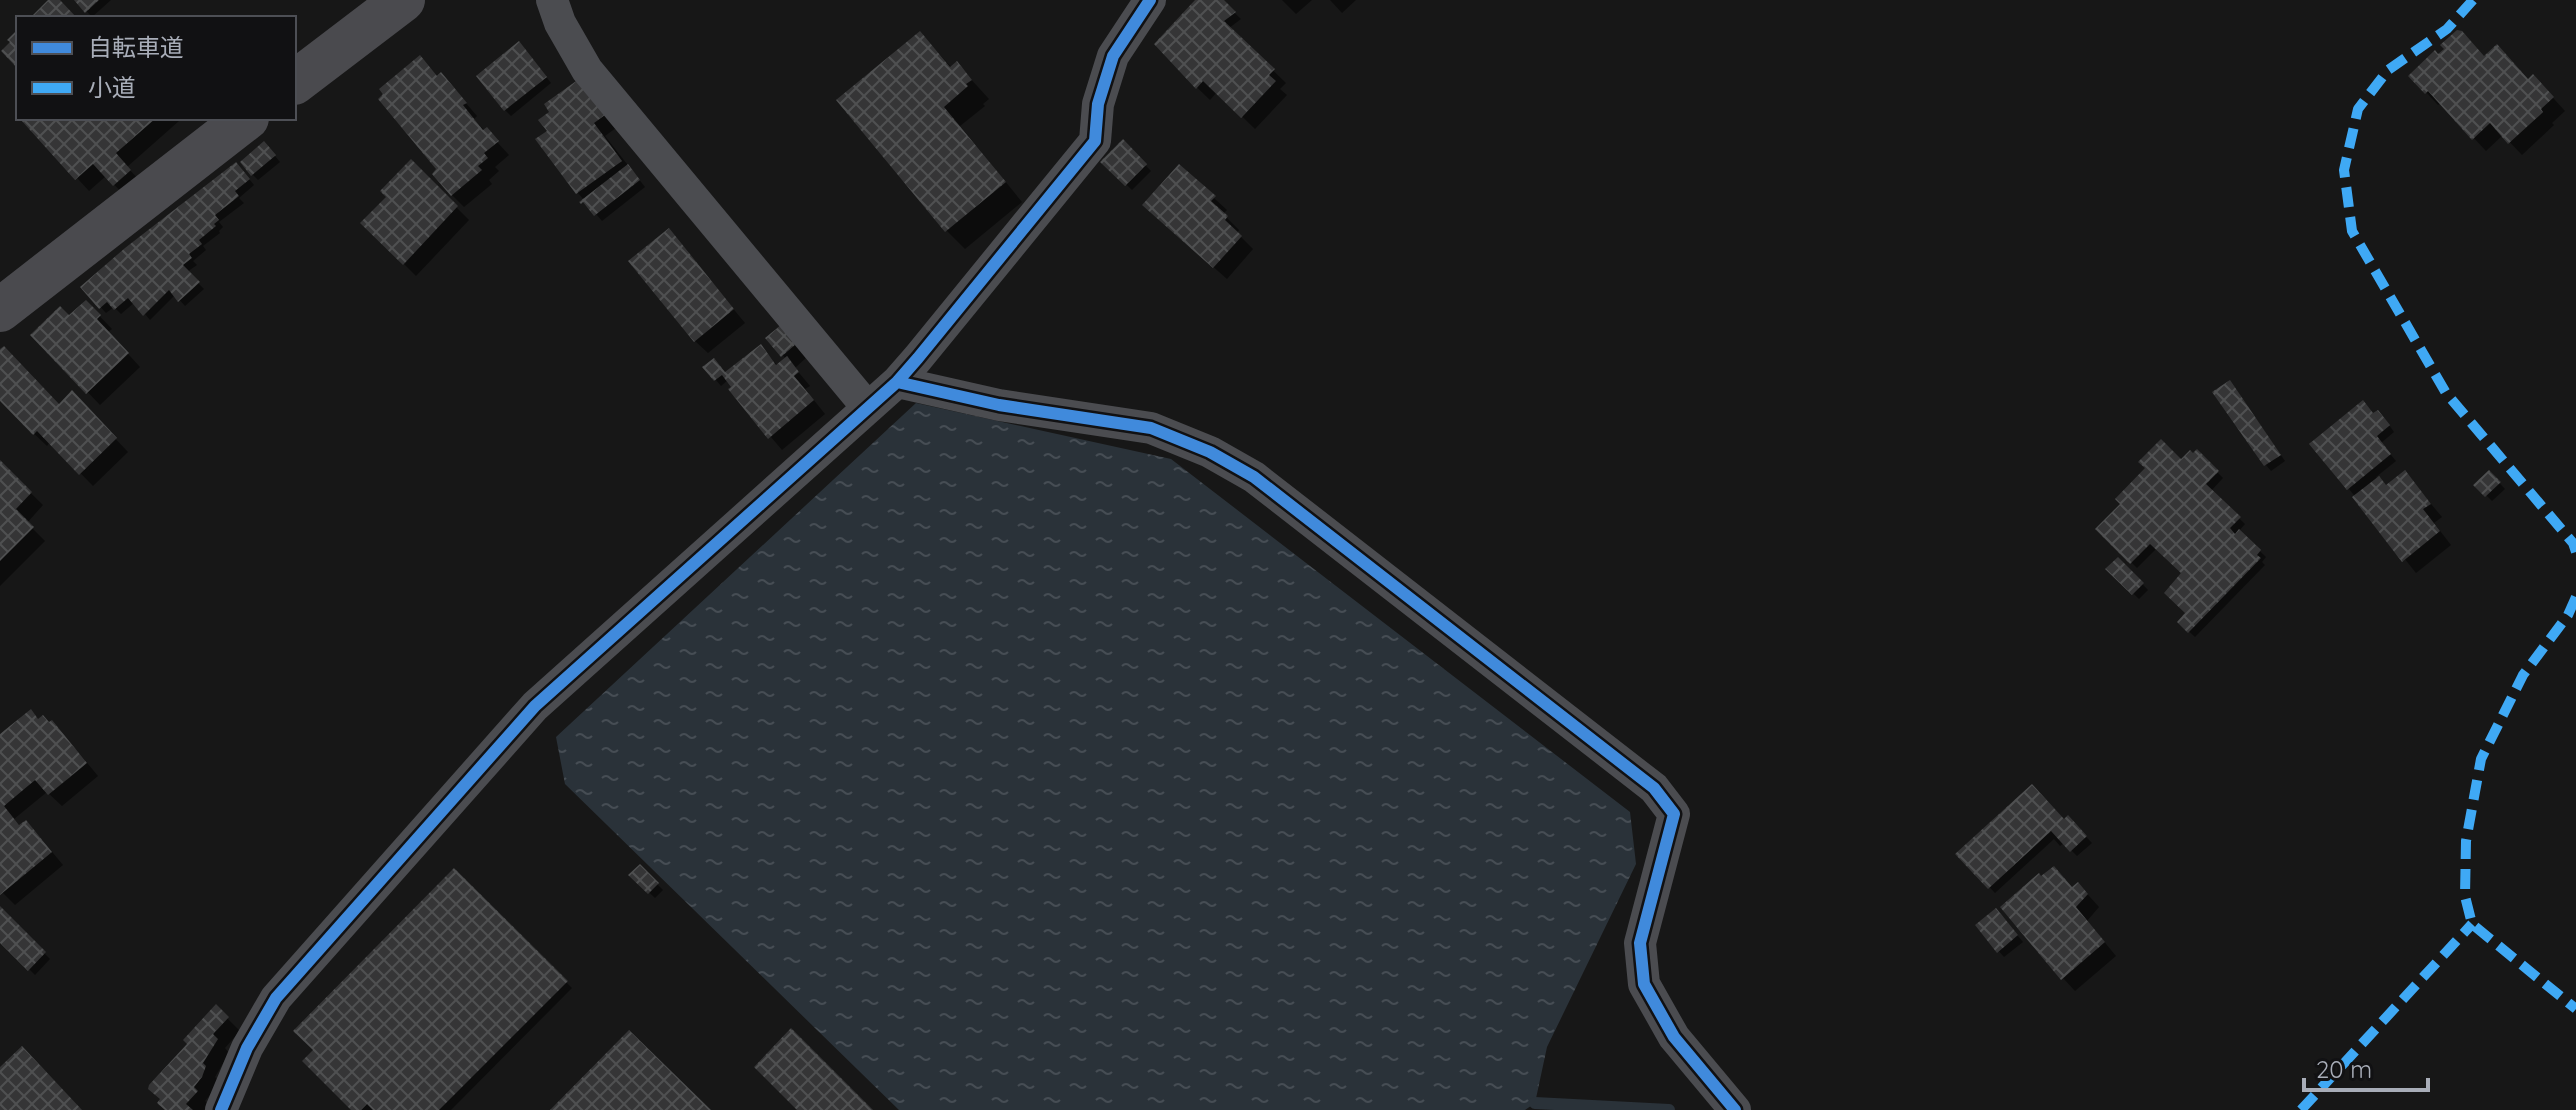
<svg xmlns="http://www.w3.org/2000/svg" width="2576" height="1110" font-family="Quicksand,'Noto Sans JP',sans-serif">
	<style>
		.water { fill: url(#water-ripples) }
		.shadow { fill: #0007 }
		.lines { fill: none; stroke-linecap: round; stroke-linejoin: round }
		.stream { stroke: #2a3239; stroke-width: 12 }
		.building { fill: url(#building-cross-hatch) }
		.street { stroke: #4b4c50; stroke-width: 32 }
		.secondary { stroke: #4a4a4e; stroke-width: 44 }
		.quiet { stroke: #3fa9f5; stroke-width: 10; stroke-dasharray: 20 10; stroke-linecap: butt }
		.cycleway-casing { stroke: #111113; stroke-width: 17 }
		.cycleway { stroke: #408adc; stroke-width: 12 }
	</style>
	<defs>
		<pattern id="water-ripples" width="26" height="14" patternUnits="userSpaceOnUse" patternTransform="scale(2)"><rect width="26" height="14" fill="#2a3239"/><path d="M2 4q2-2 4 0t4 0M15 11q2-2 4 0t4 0" fill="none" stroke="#464d54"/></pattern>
		<pattern id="building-cross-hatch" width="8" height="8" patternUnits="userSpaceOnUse" patternTransform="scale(2)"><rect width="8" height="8" fill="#353536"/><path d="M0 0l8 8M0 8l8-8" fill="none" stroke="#4f5051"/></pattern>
	</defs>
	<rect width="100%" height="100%" fill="#171717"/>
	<path class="water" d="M916 403 1171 459 1630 812 1636 864 1547 1047 1535 1103 1525 1110H899L565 784 556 737Z"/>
	<path class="shadow" d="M76 0H111L92 17Z
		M1198 0H1221L1241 19 1229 28 1286 83 1280 89 1287 95 1255 129 1217 92 1210 100 1180 71Z
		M1282 0H1312L1296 14Z
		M1330 0H1356L1342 13Z
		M920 33 952 68 957 64 989 99 983 104 985 106 960 126 1022 202 965 249 947 231 839 100Z
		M524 49 551 83 511 116 505 110Z
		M2439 57 2485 58 2545 89 2565 111 2552 123 2554 125 2522 155 2503 135 2486 151 2441 103 2438 105 2411 76Z
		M438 78 453 88 477 116 474 119 485 131 486 130 509 155 495 167 499 171 489 180 492 184 464 207 452 195 439 170Z
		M579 82 616 128 605 136 645 187 602 221 578 193 550 131 551 112Z
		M26 118H176L179 121 127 167 142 183 126 197 106 176 89 191 24 120Z
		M1123 142 1151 171 1132 190 1103 162Z
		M270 150 280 162 258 180 253 175Z
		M411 162 469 220 416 276 363 223 389 197Z
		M1179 166 1227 210 1223 214 1239 230 1237 233 1253 249 1227 279 1157 217Z
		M242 170 254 185 239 198 244 203 219 222 223 227 219 231 220 233 203 246 206 250 193 261 197 265 187 272 204 289 185 306 175 295 150 320 135 302 121 314 114 307 106 313 82 287Z
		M669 231 745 323 708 353 695 341Z
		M86 302 112 329 108 332 140 367 100 405 33 335 69 318Z
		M781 327 807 357 795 368 810 386 805 389 825 414 782 450 731 390 734 388 728 380 721 386 705 367 726 375 761 347 778 366 786 359 768 338Z
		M0 352 59 406 72 393 128 452 93 486 50 442 47 446 0 401Z
		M2235 389 2285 461 2271 471 2266 465Z
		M2374 415 2384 418 2394 432 2381 443 2396 461 2376 477 2387 488 2405 473 2442 517 2434 523 2451 545 2416 573 2349 489Z
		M2197 452 2223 478 2211 491 2245 524 2239 531 2266 557 2262 562 2265 565 2195 637 2179 622 2188 613 2183 573 2157 548 2137 568 2098 529 2181 462Z
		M0 463 43 505 27 523 45 541 0 586Z
		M2489 472 2505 489 2492 501 2476 485Z
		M2118 559 2148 590 2139 599 2108 569Z
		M40 721 64 735 98 776 62 806 47 792 14 819 20 826 38 835 63 865 15 905 0 890V736Z
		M2068 818 2092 843 2077 856 2064 843 2060 846 2054 839 1995 893 1958 854Z
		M640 867 663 890 655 898 631 875Z
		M454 871 572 988 451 1110H354Z
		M2041 878 2073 889 2078 884 2090 897 2099 907 2087 921 2116 956 2075 991 2063 978Z
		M1 910 50 959 35 975 0 940Z
		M2001 916 2023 942 2004 957 1977 926Z
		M216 1007 240 1031 225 1048 229 1053 215 1077 218 1080 214 1090 205 1101 209 1105 204 1110H167L190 1044Z"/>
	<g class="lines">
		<path class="stream" d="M1535 1103 1669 1110"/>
	</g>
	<path class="building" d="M48 0H60L77 18H30Z
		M74 0H99L85 13Z
		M1195 0H1224L1236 12 1224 21 1275 69 1269 75 1276 81 1241 118 1203 81 1196 89 1154 44Z
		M18 29V69L1 51 10 42 7 40Z
		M2457 30 2462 31 2484 56 2497 44 2528 79 2533 74 2554 97 2541 109 2543 112 2508 144 2490 123 2472 140 2428 91 2425 94 2408 76 2435 50 2438 54 2444 49 2440 45Z
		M920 31 950 67 957 61 972 80 966 84 968 86 944 107 1006 182 945 232 836 100Z
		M519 41 547 77 504 111 476 76Z
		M420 55 437 76 441 72 467 103 463 105 483 130 487 127 499 141 484 153 488 158 478 166 482 170 451 196 432 174 436 169 378 99 383 94 379 89Z
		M579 79 605 115 594 123 622 161 576 194 535 139 547 131 538 120 549 112 544 104Z
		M23 118H156L116 153 131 170 113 186 93 164 75 180 21 120Z
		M1123 139 1147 164 1125 186 1100 162Z
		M264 141 276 155 251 176 240 162Z
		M411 159 458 206 403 265 360 223 386 197 380 191Z
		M236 162 250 179 235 191 239 196 215 215 219 220 214 224 216 226 199 240 202 244 189 254 192 258 183 265 200 282 178 302 169 290 143 316 128 298 114 310 107 302 99 309 80 287 125 248Z
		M628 164 640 180 594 216 583 202 581 204 579 202Z
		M1179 164 1216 196 1211 201 1228 216 1225 220 1242 236 1213 268 1142 205Z
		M669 228 734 309 694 342 628 261Z
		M86 300 101 315 97 319 129 353 86 394 30 335 60 306 69 315Z
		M781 325 796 344 781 357 765 338Z
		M761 344 776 365 787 356 799 372 794 376 814 400 768 439 728 389 731 387 722 375 714 381 702 367 714 358 725 372Z
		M4 346 59 404 72 390 117 438 79 475 37 431 33 435 0 401V349Z
		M2230 380 2281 455 2264 466 2212 392Z
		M2363 400 2373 413 2378 410 2390 425 2377 436 2391 454 2347 490 2309 444Z
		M2161 439 2181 459 2190 450 2193 453 2197 449 2219 471 2206 484 2241 517 2230 528 2235 534 2239 529 2261 550 2257 555 2261 558 2188 633 2177 622 2185 613 2164 593 2181 573 2150 544 2130 564 2095 529 2120 504 2115 499 2145 468 2138 462Z
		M0 460 32 492 16 509 34 527 0 561Z
		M2405 470 2431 504 2423 509 2440 531 2402 562 2352 497 2379 476 2386 485Z
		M2489 470 2501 482 2485 497 2473 485Z
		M2118 557 2144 583 2132 595 2105 569Z
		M31 709 38 719 43 715 49 722 52 720 87 763 48 795 35 780 4 806 19 825 26 820 52 852 0 895V734Z
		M2032 784 2064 819 2068 815 2087 836 2070 852 2051 831 1988 889 1955 854Z
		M640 864 659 883 648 894 628 875Z
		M2054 866 2072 887 2078 882 2088 894 2076 907 2105 942 2061 980 2000 907 2039 873 2041 876Z
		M454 868 568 981 439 1110H373L367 1104 361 1110H351L302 1061 313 1050 293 1031Z
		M0 906 46 952 28 971 0 943Z
		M1996 908 2018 935 1997 953 1975 925Z
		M216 1004 229 1017 213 1034 218 1039 203 1063 206 1066 202 1077 194 1087 198 1091 186 1104 193 1110H165L157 1103 160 1099 148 1089 149 1085 187 1044 183 1040Z
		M791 1028 873 1110H797L754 1067Z
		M629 1030 711 1110H550Z
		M22 1046 82 1110H0V1067Z"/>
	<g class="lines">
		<path class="street" d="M552 0 560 23 587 70 868 408
			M897 382 999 405 1151 428 1210 452 1254 477 1654 788 1674 814 1640 943 1644 984 1674 1037 1735 1110
			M221 1110 247 1048 276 998 535 706 897 382 918 358 1095 141 1098 104 1113 56 1150 0"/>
		<path class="secondary" d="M294 83 403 0
			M0 310 247 118"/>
		<path class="quiet" d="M2473 0 2447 29 2388 70 2358 109 2344 170 2352 231 2446 393 2573 543 2576 552
			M2576 597 2568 615 2523 675 2481 759 2466 841 2465 896 2472 924 2576 1009
			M2301 1110 2472 924"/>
		<defs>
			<path id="cycleway" d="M897 382 999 405 1151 428 1210 452 1254 477 1654 788 1674 814 1640 943 1644 984 1674 1037 1735 1110
				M221 1110 247 1048 276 998 535 706 897 382 918 358 1095 141 1098 104 1113 56 1150 0"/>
		</defs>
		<use href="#cycleway" class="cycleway-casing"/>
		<use href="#cycleway" class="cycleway"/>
	</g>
	<rect x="16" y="16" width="280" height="104" fill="#111113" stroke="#4d4f55" stroke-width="2"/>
	<rect x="32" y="42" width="40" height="12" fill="#408adc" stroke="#4d4f55" stroke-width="2"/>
	<text x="88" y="56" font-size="24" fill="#a8adb8">自転車道</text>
	<rect x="32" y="82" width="40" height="12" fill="#3fa9f5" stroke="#4d4f55" stroke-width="2"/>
	<text x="88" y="96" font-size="24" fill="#a8adb8">小道</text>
	<path d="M2304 1078v12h124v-12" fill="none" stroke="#a8adb8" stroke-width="4"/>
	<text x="2316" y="1078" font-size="24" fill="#a8adb8" stroke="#111113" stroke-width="6" paint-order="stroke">20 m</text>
</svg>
